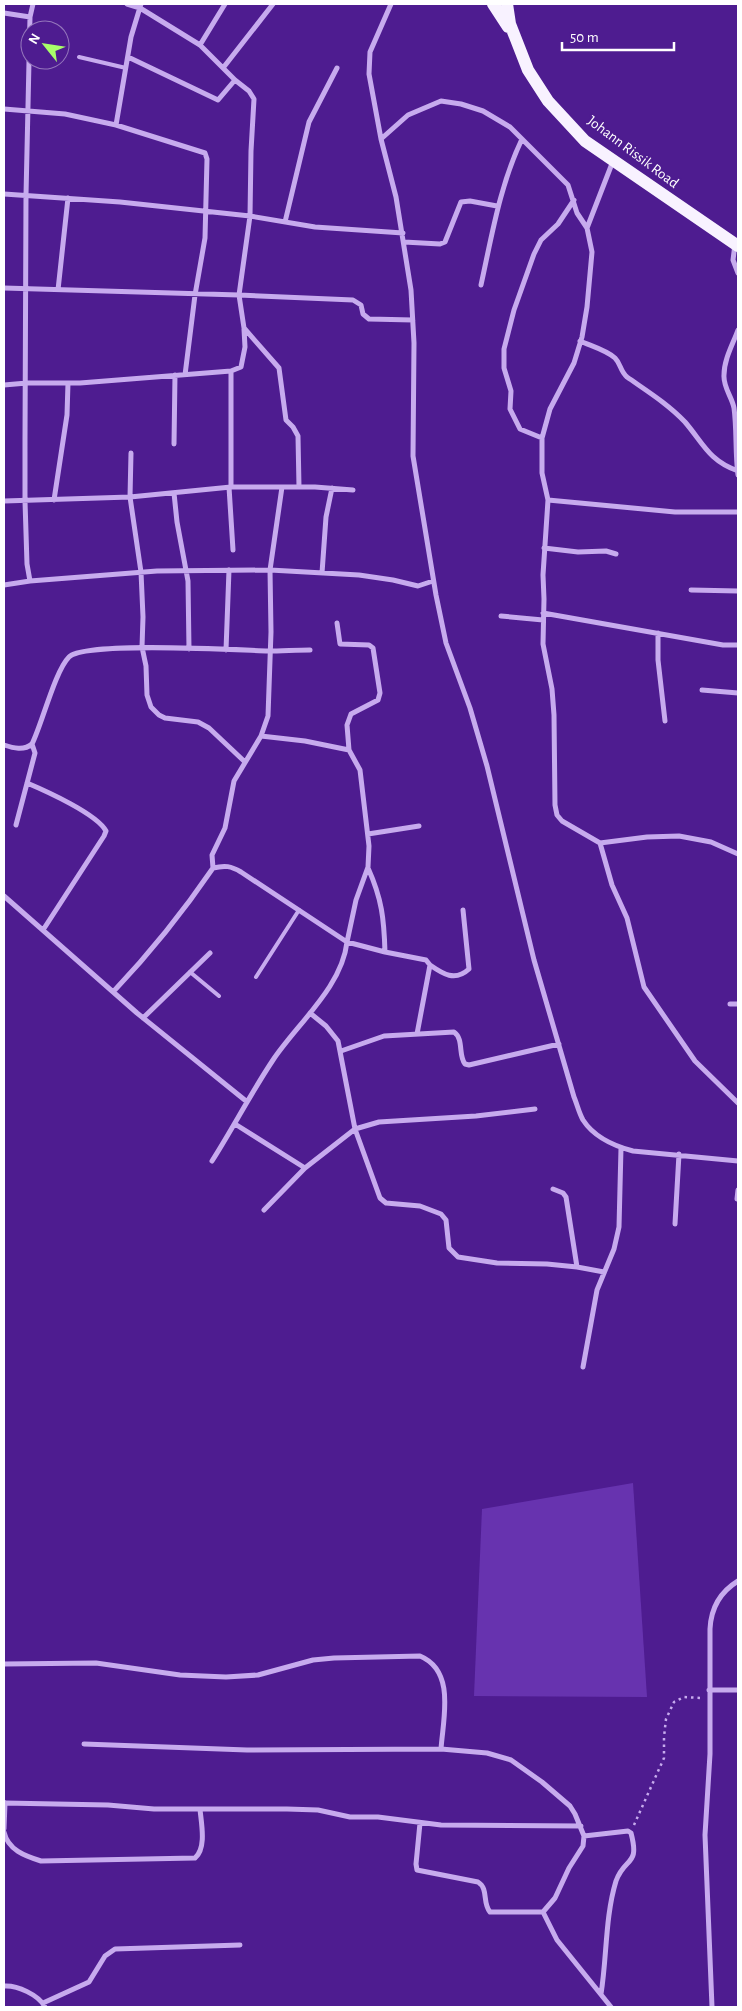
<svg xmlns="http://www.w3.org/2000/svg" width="742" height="2011" font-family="'Alegreya Sans',sans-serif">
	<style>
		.green { fill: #6733af }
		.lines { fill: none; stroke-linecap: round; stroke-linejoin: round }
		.path { stroke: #c7abee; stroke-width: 2.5; stroke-dasharray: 2.5 4; stroke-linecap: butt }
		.service { stroke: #c7abee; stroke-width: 4 }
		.minor { stroke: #c7abee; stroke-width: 5 }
		.primary { stroke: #f8f2ff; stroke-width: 12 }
		.labels { text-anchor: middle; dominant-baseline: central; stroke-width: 4; stroke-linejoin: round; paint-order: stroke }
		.street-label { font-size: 15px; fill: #fff; stroke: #4e1c90 }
	</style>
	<rect width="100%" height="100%" fill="#4e1c90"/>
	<path class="green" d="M633 1483 647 1697 474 1696 482 1509Z"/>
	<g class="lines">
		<path class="path" d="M634 1825 664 1758V1737L666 1719 674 1702 684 1697 701 1698"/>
		<path class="service" d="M79 57 126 68
			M190 972 219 996
			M256 977 299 910"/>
		<path class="minor" d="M33 4 30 17 26 195 25 440V501L27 564 30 581 157 571 270 570 359 575 393 580 418 586 433 581
			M127 4 140 8 200 45 225 4
			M4 13 30 17
			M200 45 235 80 249 91 254 99 251 151 250 216 239 295 244 328 279 368 286 420 293 427 298 436 299 487
			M128 57 218 100 235 80
			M223 68 273 4
			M4 109 65 114 116 125 205 153 207 159 205 238 195 295 185 375
			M116 125 131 37 141 4
			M381 139 369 74 370 52 391 4
			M4 194 120 202 250 216 315 227 403 233
			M285 222 309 122 337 68
			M587 228 613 161
			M404 242 440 244 445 242 461 202 470 201 497 206
			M735 244 733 260 738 273
			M481 285C492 235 500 185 522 139
			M4 288 239 295 353 300 361 305 363 314 369 319 413 320
			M58 290 68 198
			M738 330C733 344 724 359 724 375 723 387 732 397 734 408 737 430 735 453 738 475
			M580 341C591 346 606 350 615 358 621 364 620 371 627 377 647 391 668 404 685 422 703 443 709 461 738 471
			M4 385 27 383H80L231 371 241 367 245 347 244 329
			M542 438 520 429 510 409 511 391 504 368V349L514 310 534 254 541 240 558 224 574 200
			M174 444 175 375
			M131 453 130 497 141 572 143 617 142 647 146 666 147 695 151 707 159 715 165 718 198 722 209 728 245 762
			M229 487 233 550
			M231 487V371
			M174 493 177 522 188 581 189 649
			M54 500 67 415 68 383
			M548 500 675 512H738
			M4 501 130 497 231 487H315L353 490
			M544 548 578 552 606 551 616 554
			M322 573 326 517 332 488
			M4 585 30 581
			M691 590 738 591
			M543 613 723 645H738
			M501 616 543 620
			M337 623 340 644 369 645 373 648 380 693 378 700 351 714 347 725 349 750 360 770 369 846 368 867 356 900 347 942 385 952 426 960 430 965 417 1034
			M658 633V660L665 721
			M226 650 229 570
			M702 690 738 693
			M261 736 305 741 349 750
			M4 745C13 748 24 751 32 744 42 724 55 671 69 657 85 641 237 650 268 651 282 651 296 650 310 650
			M27 783C46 791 97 814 106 831L104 836 43 930
			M16 825 35 753 32 744
			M368 834 419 826
			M600 843 612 885 627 918 644 987 695 1061 738 1103
			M738 854 711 842 679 836 647 837 600 843 562 821 557 815 555 805 554 715 552 689 543 644 544 599 543 575 548 500 542 473V438L550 409 574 363 582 337 587 307 592 252 587 228 577 213 568 185 510 127 483 111 461 104 441 101 408 115 381 139 396 197 411 290 414 343 413 456 436 595 446 643 470 708 487 766 534 960 574 1097C577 1104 579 1113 583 1120 594 1137 614 1146 633 1151L738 1161
			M213 868 212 855 225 828 234 781 261 736 268 716 271 632 270 570 282 487
			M368 868C382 899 384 919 385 952
			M4 896 137 1013 246 1101
			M430 965C443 974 455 982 469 969L463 910
			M113 992C150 953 183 912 213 868 225 865 231 866 241 872L347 942C342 987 297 1024 273 1060 251 1093 233 1128 212 1161
			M730 1004H738
			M310 1013 326 1026 338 1041 355 1129 380 1198 386 1203 420 1206 441 1214 446 1220 449 1248 458 1257 497 1263 547 1264 577 1267
			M143 1018 210 953
			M341 1051 384 1036 454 1032C464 1039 458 1055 465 1064L469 1065 559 1044
			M235 1124 305 1168
			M553 1189 563 1193 566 1197 577 1267 604 1272
			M737 1199 738 1190
			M264 1210 305 1168 355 1129 379 1122 476 1116 535 1109
			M675 1224 679 1154
			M583 1367 597 1290 614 1249 619 1227 621 1148
			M4 1664 96 1663 180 1675 226 1677 258 1675 313 1660 334 1658 420 1656C456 1671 443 1719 441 1749L247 1750 84 1744
			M709 1690H738
			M441 1749 487 1753 511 1760 542 1782 570 1806 575 1814 584 1836 583 1846 569 1868 555 1898 543 1912 557 1940 611 2007
			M4 1803 108 1805 154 1809H287L318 1810 350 1817H378L441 1825 581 1826
			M420 1823 416 1864 417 1870 478 1882C489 1889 482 1903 490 1912H543
			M4 1829 5 1803
			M4 1832C8 1850 25 1856 41 1861L195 1858C207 1848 201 1822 200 1809
			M584 1836 628 1831 631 1833C640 1867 625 1856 616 1881 605 1917 607 1957 601 1994
			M4 1986C17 1985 39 1995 45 2007
			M43 2003 89 1982 105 1956 115 1949 240 1945
			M712 2007 705 1835 710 1754V1629C711 1608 720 1592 738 1581"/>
		<path class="primary" d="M493 4 508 27
			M507 4 510 24 528 70 548 101 585 141 738 246"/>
	</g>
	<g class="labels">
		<g class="street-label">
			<text transform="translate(633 152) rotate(37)">Johann Rissik Road</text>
		</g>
	</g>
	<rect width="742" height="2011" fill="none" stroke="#ffffff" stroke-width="10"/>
	<g transform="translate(45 45) rotate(300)"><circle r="24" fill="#4e1c90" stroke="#9577bc"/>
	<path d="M0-4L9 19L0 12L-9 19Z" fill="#a8fe69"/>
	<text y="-8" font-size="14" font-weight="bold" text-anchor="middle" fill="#ffffff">N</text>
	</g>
	<path d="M562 42v8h112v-8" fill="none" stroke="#ffffff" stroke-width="2.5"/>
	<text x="570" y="42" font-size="15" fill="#ffffff" stroke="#4e1c90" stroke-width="4" paint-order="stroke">50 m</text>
</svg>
